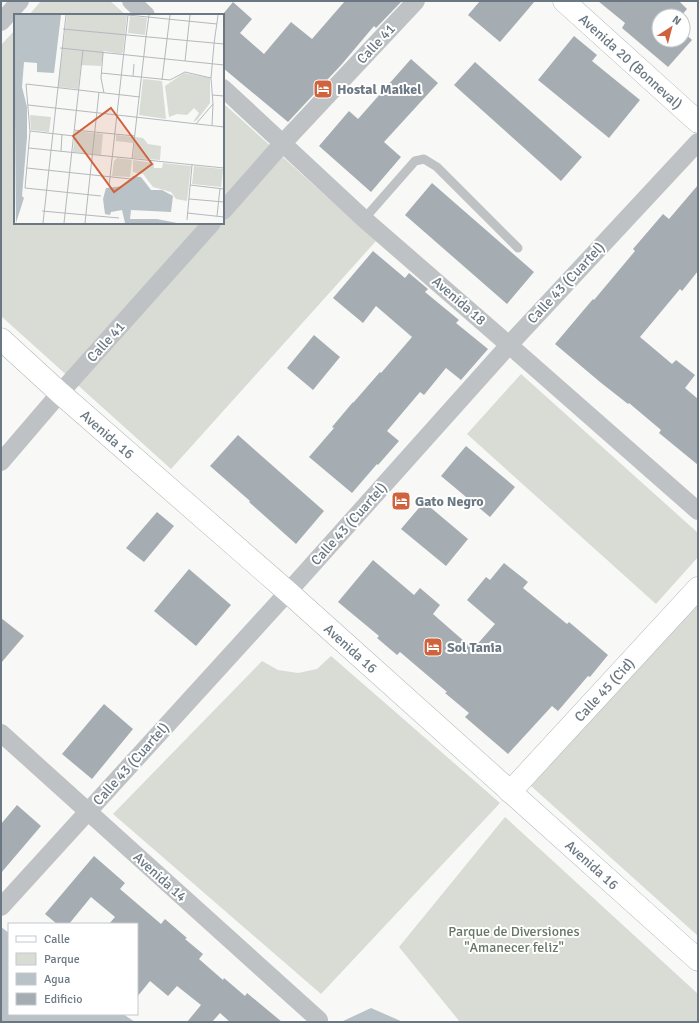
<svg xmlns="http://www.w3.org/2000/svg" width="699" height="1023" font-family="Signika,sans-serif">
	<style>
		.green { fill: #d8dcd5 }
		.water { fill: #b9c2c6 }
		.building { fill: #a6adb2 }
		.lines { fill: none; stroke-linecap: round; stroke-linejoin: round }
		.secondary-casing { stroke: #b3b7bb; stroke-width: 23 }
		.lane { stroke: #bec2c5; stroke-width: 9 }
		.street { stroke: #bec2c5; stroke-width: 18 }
		.secondary { stroke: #fff; stroke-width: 22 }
		.labels { text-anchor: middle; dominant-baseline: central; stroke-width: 4; stroke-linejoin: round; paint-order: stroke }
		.street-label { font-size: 14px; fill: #6b7883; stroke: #fff }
		.poi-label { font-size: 14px; font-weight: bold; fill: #6b7883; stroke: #fff; text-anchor: start }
		.park-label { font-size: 14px; fill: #677665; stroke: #fff }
		.inset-road { fill: none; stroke: #b3b9be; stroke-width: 1 }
		.view { fill: #cf633e; fill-opacity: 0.15; stroke: #cf633e; stroke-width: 2 }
		.inset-edge { fill: none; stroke: #6b7883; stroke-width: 2 }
	</style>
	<rect width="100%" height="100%" fill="#f8f8f6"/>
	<path class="green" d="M41 1H110L126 15H29Z
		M15 30V223H223V103L376 241 171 469 1 316V45Z
		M521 374 698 533V557L656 604 467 434Z
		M698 598V936L530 785Z
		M331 656 500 803 321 994 113 814 262 661 278 670 298 673 317 669Z
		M505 817 698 994V1022H460L399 947Z"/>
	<path class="water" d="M1 927 9 933V1014H123L135 1022H1Z
		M371 1008 403 1022H341Z"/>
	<path class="building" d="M345 1H402L376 28 374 26 342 64 288 122 223 68V14L233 2 252 19 240 33 264 54 291 22 312 39Z
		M480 1H535L500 42 468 15Z
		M598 1H679L687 9 681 16H659V40H683V32L692 40 668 67 622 28 625 23Z
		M574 36 597 55 592 61 640 100 609 138 538 80Z
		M411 59 438 83 384 142 401 157 371 192 319 146 349 111 358 119Z
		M475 62 582 157 561 181 454 85Z
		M432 183 534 272 507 304 405 215Z
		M698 185V271L682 291 680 289 640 337 672 364 676 360 695 375 685 388 698 399V465L659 433 661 430 629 403 628 404 600 382 555 344 593 299 594 300 635 251 633 249 663 214 669 219Z
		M373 251 405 278 409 273 428 289 425 292 459 320 456 323 488 349 461 380 446 368 424 395 420 392 387 431 399 441 378 465 377 464 352 493 309 457 334 428 332 427 353 402V403L380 372 381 373 412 337 376 306 363 323 333 298Z
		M314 335 340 357 313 390 287 368Z
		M238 435 324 511 296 544 249 502 250 501 210 466Z
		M466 446 515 487 490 517 441 476Z
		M424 502 468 539 446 566 401 529Z
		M157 512 174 526 144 562 126 548Z
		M373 560 414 595 420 588 440 605 433 614 473 649 495 624 467 600 486 577 490 580 504 563 528 582 523 588 567 624 569 622 608 655 590 677 588 676 558 711 552 706 508 754 465 717 469 713 445 693 447 692 400 652 397 655 377 638 379 636 338 602Z
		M189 569 231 605 196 646 154 611Z
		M1 618 24 636 1 663Z
		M104 704 133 729 92 779 62 754Z
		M17 805 41 826 1 873V824Z
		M94 856 125 883 120 889 161 924 165 919 187 938 185 939 203 954 199 959 223 980 224 978 245 996 247 993 282 1022H230L220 1013 212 1022H187L201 1005 177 986 168 996 150 981 137 997V924H109L115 917 91 897 69 924H57L45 914Z"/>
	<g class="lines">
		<defs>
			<g id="secondary">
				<path id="s1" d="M564 1 698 122"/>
				<path id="s2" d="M1 339 60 393 288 592 698 960"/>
				<path id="s3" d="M510 792 698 588"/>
			</g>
		</defs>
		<use href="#secondary" class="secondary-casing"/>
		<path class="lane" d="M364 219 415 161 424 159 437 167 518 248"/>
		<path class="street" d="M131 1 146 15
			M1 22 20 1
			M223 88 364 219 509 345 698 511
			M223 211 282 144 416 1
			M1 462 60 393 212 223
			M1 733 319 1020
			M1 907 288 592 509 345 698 142"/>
		<use href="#secondary" class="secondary"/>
	</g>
	<defs>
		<symbol id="hotel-square" viewBox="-11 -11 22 22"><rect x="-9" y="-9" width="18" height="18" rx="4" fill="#cf633e" stroke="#fff"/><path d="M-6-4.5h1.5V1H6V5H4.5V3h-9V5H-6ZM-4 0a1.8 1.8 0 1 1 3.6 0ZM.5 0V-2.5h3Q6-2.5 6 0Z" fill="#fff"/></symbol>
	</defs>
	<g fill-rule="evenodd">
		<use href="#hotel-square" x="312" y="78" width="22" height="22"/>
		<use href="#hotel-square" x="390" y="490" width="22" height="22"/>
		<use href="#hotel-square" x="422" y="636" width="22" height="22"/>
	</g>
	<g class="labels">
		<g class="street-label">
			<text transform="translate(376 44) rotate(-47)">Calle 41</text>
			<text stroke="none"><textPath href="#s1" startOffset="90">Avenida 20 (Bonneval)</textPath></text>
			<text transform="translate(566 283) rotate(-47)">Calle 43 (Cuartel)</text>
			<text transform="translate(459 301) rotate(41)">Avenida 18</text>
			<text transform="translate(106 342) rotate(-48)">Calle 41</text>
			<text stroke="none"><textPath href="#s2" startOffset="143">Avenida 16</textPath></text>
			<text transform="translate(349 524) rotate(-48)">Calle 43 (Cuartel)</text>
			<text stroke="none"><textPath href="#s2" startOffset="467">Avenida 16</textPath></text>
			<text stroke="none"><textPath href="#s3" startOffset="139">Calle 45 (Cid)</textPath></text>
			<text transform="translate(131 764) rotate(-48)">Calle 43 (Cuartel)</text>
			<text stroke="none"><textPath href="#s2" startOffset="791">Avenida 16</textPath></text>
			<text transform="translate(160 877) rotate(42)">Avenida 14</text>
		</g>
		<g class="poi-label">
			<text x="337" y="89">Hostal Maikel</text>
			<text x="415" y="501">Gato Negro</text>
			<text x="447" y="647">Sol Tania</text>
		</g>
		<g class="park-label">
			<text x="514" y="931">Parque de Diversiones<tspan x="514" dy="16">"Amanecer feliz"</tspan></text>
		</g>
	</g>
	<g transform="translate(14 14)">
		<rect width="210" height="210" fill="#f8f8f6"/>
		<path d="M53 1H113L109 38 107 40 90 37 87 52 67 51 64 75 44 73ZM116 2 133 4 131 21 114 19ZM170 59 196 64V89L183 106 179 108 185 99 180 94 173 101 163 100 155 103 151 72ZM129 65 148 67 152 105 125 101ZM16 101 37 103 35 118 17 116ZM61 117 89 120 87 141 59 138ZM102 121 120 123 119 129 102 127ZM121 123 129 124 134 130 147 132 146 146 119 144ZM103 144 118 146 116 163 98 162 100 147ZM119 146 140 149V154H148L149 149 177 152 173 187 162 185 157 178 139 173 129 160 119 158ZM180 152 209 155 207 173 178 170Z" fill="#d8dcd5"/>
		<path d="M0 1H47L40 59 23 58V49L10 48 8 73 13 93V123L8 182 10 184 2 209ZM119 162 127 163 137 176H148L159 182 157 198 117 196 116 205H143L163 209H111L108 196 97 198 96 201 91 200 89 185 92 174 110 172Z" fill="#b9c2c6"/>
		<path class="inset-road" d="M114 1 203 10M49 15 210 30M132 23 135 1M200 30 204 1M46 34 210 51M89 39 87 64 90 79M171 47 176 1M87 59 156 66 171 58 197 64M119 62 120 50M148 66 156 1M198 81 210 82M14 91 210 113M182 110 199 90 197 64 200 30M198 111 199 90M60 116 121 122M16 117 60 122M15 134 210 154M47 137 48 120M118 145 132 23M13 154 117 165M176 171 210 175M95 172 114 1M87 182 11 174 16 117 12 70 126 83M175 185 210 188M28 197 105 204M173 199 210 203M203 202 206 174M173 206 178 151M29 209 52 1M50 209 69 36M71 209 85 78"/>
		<path class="view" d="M97 94 138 150 100 178 59 122Z"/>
		<rect width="210" height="210" class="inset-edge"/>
	</g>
	<rect width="699" height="1023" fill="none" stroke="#6b7883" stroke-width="4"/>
	<rect x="8" y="923" width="130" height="92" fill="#ffffff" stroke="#c4c9cd"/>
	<rect x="16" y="936" width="20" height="6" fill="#ffffff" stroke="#c4c9cd"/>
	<text x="44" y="943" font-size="12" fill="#6b7883">Calle</text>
	<rect x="16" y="953" width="20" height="12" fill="#d8dcd5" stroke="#c4c9cd"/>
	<text x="44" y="963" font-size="12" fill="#6b7883">Parque</text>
	<rect x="16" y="973" width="20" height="12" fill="#b9c2c6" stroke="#c4c9cd"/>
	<text x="44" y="983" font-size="12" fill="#6b7883">Agua</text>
	<rect x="16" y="993" width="20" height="12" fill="#a6adb2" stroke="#c4c9cd"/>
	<text x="44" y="1003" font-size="12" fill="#6b7883">Edificio</text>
	<g transform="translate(671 28) rotate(36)"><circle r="19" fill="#ffffff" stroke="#c4c9cd"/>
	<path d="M0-3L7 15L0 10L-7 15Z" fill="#cf633e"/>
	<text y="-6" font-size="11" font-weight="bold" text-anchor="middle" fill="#6b7883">N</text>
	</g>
</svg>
